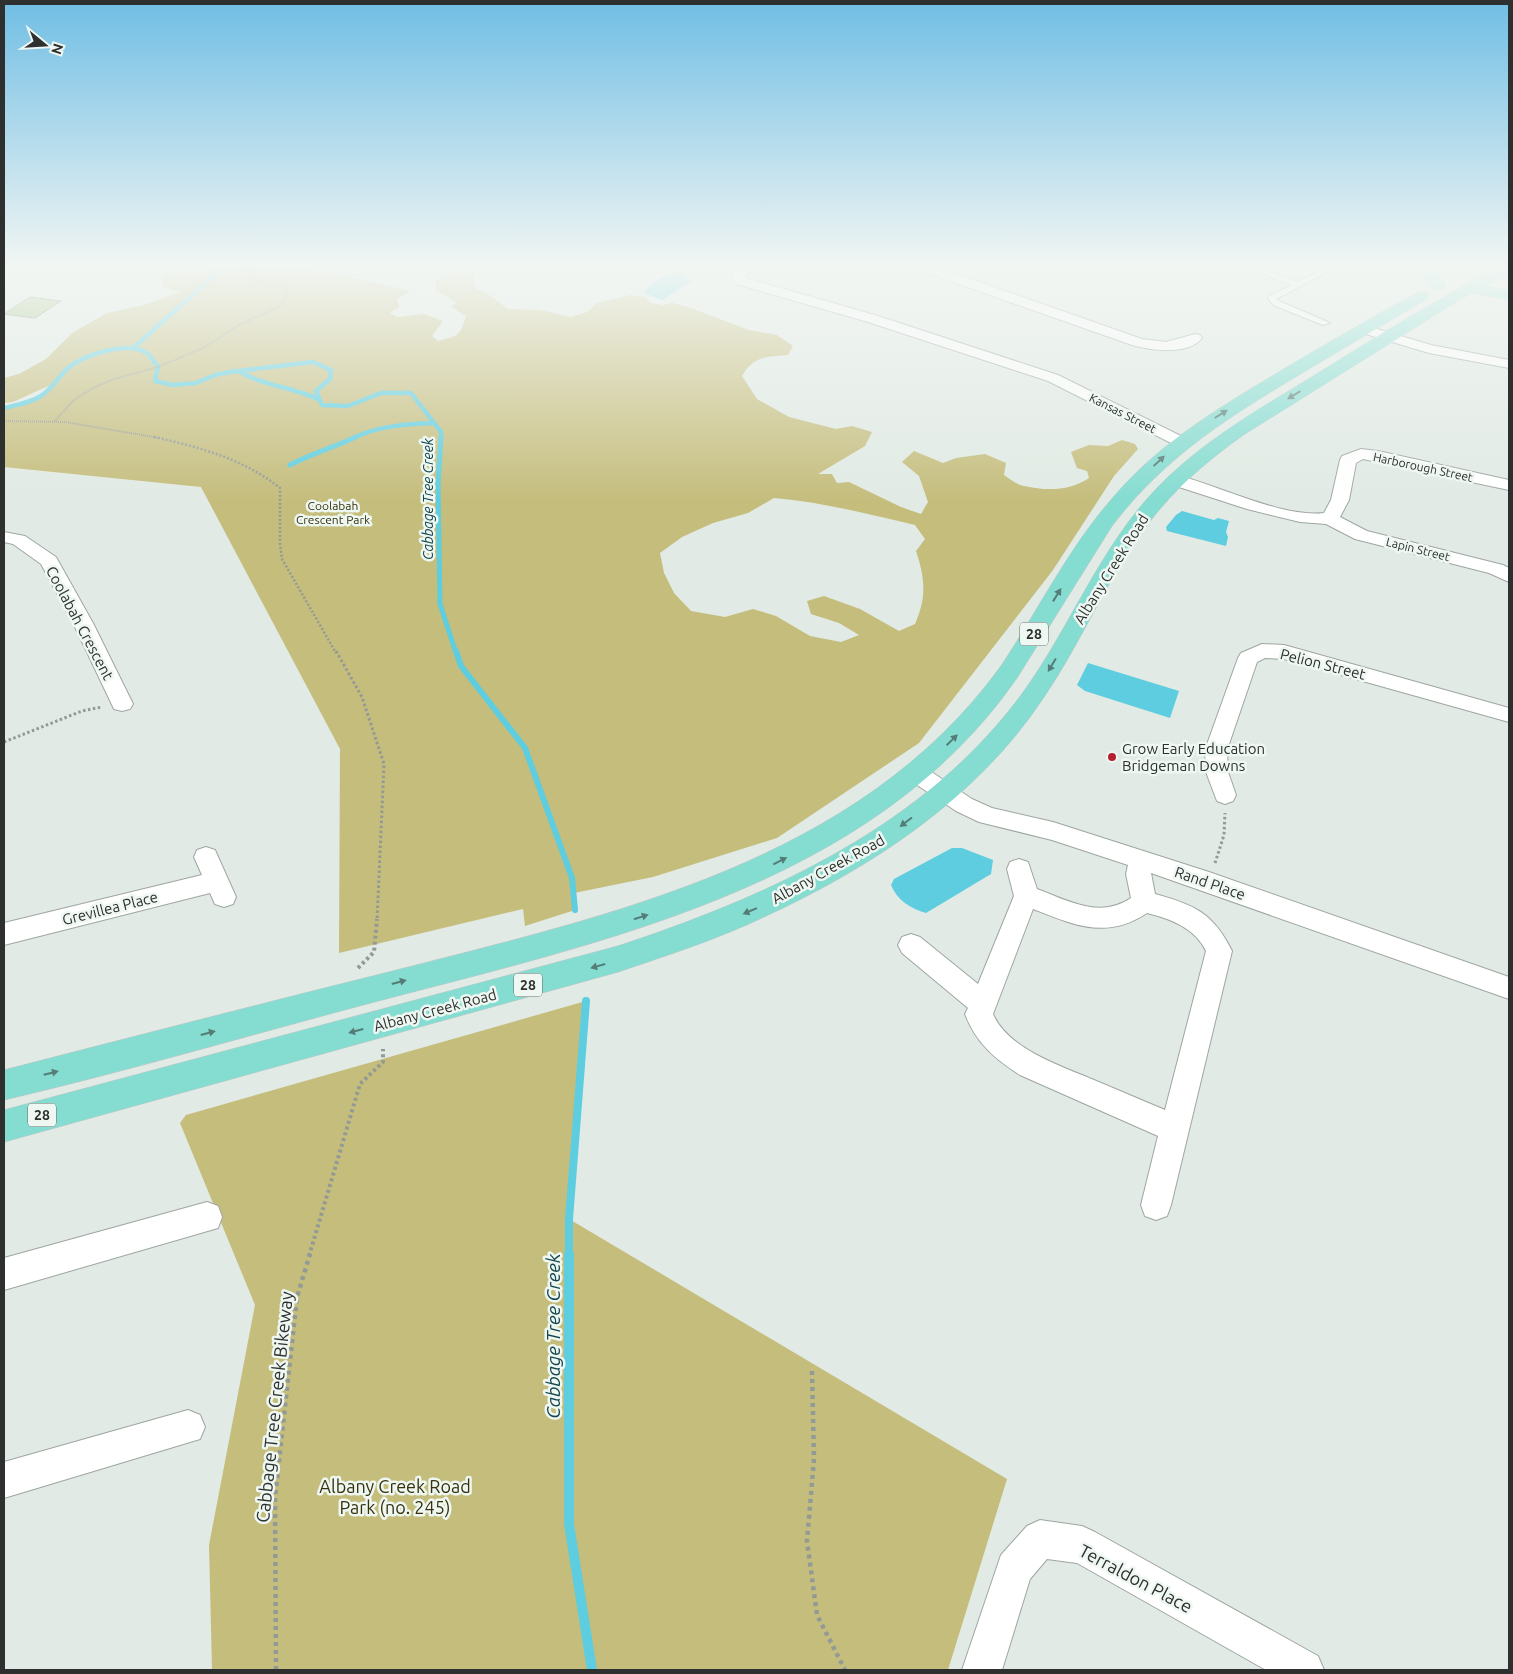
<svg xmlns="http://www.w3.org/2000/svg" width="1513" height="1674" font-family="Ubuntu,sans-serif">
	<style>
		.green { fill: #c5bd7c; fill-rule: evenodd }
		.water { fill: #5dcddf }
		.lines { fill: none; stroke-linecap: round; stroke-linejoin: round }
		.stream-far4 { stroke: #5dcddf; stroke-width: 4.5 }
		.stream-far3 { stroke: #5dcddf; stroke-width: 5 }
		.stream-far2 { stroke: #5dcddf; stroke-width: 6 }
		.stream-far1 { stroke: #5dcddf; stroke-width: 8 }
		.stream { stroke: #5dcddf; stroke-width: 10 }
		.building { fill: #9dbf76; stroke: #757971 }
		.lane-casing { stroke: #9ea6a0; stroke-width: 2 }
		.street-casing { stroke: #9ea6a0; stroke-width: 2 }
		.primary-casing { stroke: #c4c5c4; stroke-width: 1 }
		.path-far4 { stroke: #939a96; stroke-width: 2; stroke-dasharray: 1 1; stroke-linecap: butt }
		.path-far3 { stroke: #939a96; stroke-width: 2.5; stroke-dasharray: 2 2; stroke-linecap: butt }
		.path-far2 { stroke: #939a96; stroke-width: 3; stroke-dasharray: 2.5 2.5; stroke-linecap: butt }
		.path-far1 { stroke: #939a96; stroke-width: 4; stroke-dasharray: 3 3; stroke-linecap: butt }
		.path { stroke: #939a96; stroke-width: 4.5; stroke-dasharray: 4 4; stroke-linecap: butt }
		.lane { fill: #fff; fill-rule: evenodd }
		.street { fill: #fff; fill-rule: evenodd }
		.primary { fill: #85dcd1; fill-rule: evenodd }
		.oneway { fill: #557d77 }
		.poi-dot { fill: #b32032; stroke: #eef7f1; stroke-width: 2 }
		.labels { text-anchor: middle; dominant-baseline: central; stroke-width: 5; stroke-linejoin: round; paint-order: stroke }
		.far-street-label { font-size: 12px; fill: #2d302e; stroke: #eef7f1 }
		.far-park-label { font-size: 12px; fill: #37320e; stroke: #eef7f1 }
		.far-water-label { font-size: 14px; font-style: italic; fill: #13464e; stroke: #eef7f1 }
		.shield { fill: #eef7f1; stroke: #676c68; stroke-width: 1 }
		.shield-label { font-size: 14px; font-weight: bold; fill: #2d302e }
		.street-label { font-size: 15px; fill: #2d302e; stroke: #eef7f1 }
		.poi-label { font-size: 15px; fill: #2d302e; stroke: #eef7f1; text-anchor: start }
		.near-street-label { font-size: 18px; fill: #2d302e; stroke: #eef7f1 }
		.near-park-label { font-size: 18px; fill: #37320e; stroke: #eef7f1 }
		.near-water-label { font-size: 19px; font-style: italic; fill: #13464e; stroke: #eef7f1 }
	</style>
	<rect width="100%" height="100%" fill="#e1eae4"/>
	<path class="green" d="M212 266H300L410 291 397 299 399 307 390 313 397 317 424 314 443 321 432 336 438 341C458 336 460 336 466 316L451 307 456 302 436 290V280L458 270 473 274 475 288 491 296 508 309 540 310 571 317 587 312 597 303 630 295 645 297 651 303 663 305 673 303 688 307 749 330 777 335 793 346 788 355C765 357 754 356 742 376L757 399 789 417 836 429 852 426 872 432 865 446 818 474H832L837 483 849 482 901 507 921 514 928 502 919 476 902 462 914 451 943 463 956 458 985 454 1006 463 1004 475C1010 479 1017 485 1024 486 1047 491 1070 491 1089 478L1087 471 1077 468 1071 452 1089 445 1108 446 1122 440 1135 444 1138 449 1114 476 1053 570 919 743 777 838 653 877 574 893 575 910 525 926 523 909 339 953 340 749 201 487 4 467V408C24 404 41 399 55 383L13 402 4 403V378L19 374 46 359 72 333 107 313 144 305 180 292 163 286 161 277 172 272 206 271ZM774 498C822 502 868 514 915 525L925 539 916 551C925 578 927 597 915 624L899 631 860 609 824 596 807 601 811 614 839 623 859 635 841 642 810 636 776 616 753 609 725 617 691 611 674 593 664 573 660 553 682 537 713 523 748 513Z
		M586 1001 569 1219 1007 1479 948 1670H212L209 1545 255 1305 180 1123 186 1115Z"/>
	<path class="water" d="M681 271 692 281 662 300 644 293C651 280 668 274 681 271Z
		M1182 511 1214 520 1218 518 1229 521 1226 532 1228 537 1226 546 1167 531 1166 527 1176 515Z
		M1088 663 1179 691 1170 718 1085 691 1077 685Z
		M952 848H962L993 860 991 874 926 913C911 909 897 900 891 885L894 879Z"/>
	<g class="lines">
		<path class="stream-far4" d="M133 348 225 266
			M239 371C262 386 294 387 320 400
			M4 408C17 405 30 403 41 396 52 389 58 377 68 368 84 355 126 341 145 352 151 355 154 362 158 367L155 381 173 385 196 383 215 375 230 372 313 362 331 370 330 379 316 391 322 405 348 406 381 393H411L441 432V438
			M353 438C378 426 406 424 434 423"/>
		<path class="stream-far3" d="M441 437 438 483 440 604 456 653
			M290 465C311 454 334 447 356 437"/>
		<path class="stream-far2" d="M456 651 461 666 525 748 572 878 575 910"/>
		<path class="stream-far1" d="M569 1256V1219L586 1001"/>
		<path class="stream" d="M569 1254V1524L592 1670"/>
	</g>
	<path class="building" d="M30 297 61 301 35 318 4 314Z"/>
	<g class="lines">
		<defs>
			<path id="lane" d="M1243 266H1253L1298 282 1330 266H1339L1276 299 1279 301 1330 323 1323 325 1273 305 1268 298 1269 296 1292 285Z"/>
			<path id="street" d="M324 266H374L373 269 353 274 325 269Z
				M740 266H754L745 277 746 278 878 316 1058 375 1187 439 1189 442 1187 445H1175L1048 381 868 322 736 284 731 276Z
				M915 266H934L1142 339 1166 342 1195 334 1200 335 1202 338C1188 356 1150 350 1132 345L916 269Z
				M1364 325 1431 345 1509 360V368L1429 353 1359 332 1357 329 1359 326Z
				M1361 449 1378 451 1509 480V490L1363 459 1356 463 1349 500 1340 517 1367 531 1503 565 1509 568V582L1489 573 1355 539 1326 524 1300 522 1247 509 1182 488 1170 484 1168 480 1170 476 1176 475C1218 485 1282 518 1324 513L1331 500 1340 460 1342 456Z
				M4 532 25 536 56 557 94 625 133 704 130 709 122 711 114 709 74 625 41 564 13 544 4 542Z
				M1262 644 1284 645 1509 708V722L1284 659 1265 658 1257 662 1227 750 1228 772 1236 795 1233 801 1225 804 1217 801 1206 772 1205 750 1238 658 1241 653Z
				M916 765 924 767 972 799 992 808 1053 822 1209 872 1509 977V999L1151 873 1155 894C1195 905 1213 913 1232 951L1171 1205 1167 1216 1156 1220 1145 1216 1141 1205 1158 1136 1020 1075C995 1059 976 1043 965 1014L968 1008 902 953 898 945 902 937 911 934 920 937 978 984 1014 896 1007 869 1010 862 1019 859 1028 862 1037 889C1069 901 1099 919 1131 898L1126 874 1128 865 1052 840 979 822 956 811 908 779 905 773 908 767ZM1033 909C1074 925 1107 940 1147 913 1171 919 1195 928 1206 951L1165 1110C1141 1100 1118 1090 1094 1080 1061 1066 1008 1049 993 1014Z
				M206 847 215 850 236 897 233 904 224 907 215 904 210 893 4 945V923L202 875 194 857 197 850Z
				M207 1202 218 1206 222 1217 218 1228 4 1290V1258Z
				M188 1410 200 1415 205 1427 200 1439 4 1498V1462Z
				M1040 1520 1082 1526 1095 1532 1318 1656 1324 1670H1266L1077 1563 1047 1559 1030 1579 1002 1670H962L1001 1555 1027 1526Z"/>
			<path id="primary" d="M1425 266H1440V277L1446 286 1443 289H1433L1424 277Z
				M1501 266H1509V274L1486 286 1509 290V300L1472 293 1461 299 1245 434C1208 460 1175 488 1148 524 1106 579 1081 644 1042 700 976 799 872 867 766 916 718 939 668 955 618 972L4 1142V1110L618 946C770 896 927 825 1024 691 1072 624 1101 545 1159 486 1205 439 1263 407 1318 373 1378 336 1438 298 1501 266Z
				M1421 291 1427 293 1429 296 1427 299C1387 322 1348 346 1309 369 1232 415 1167 454 1112 526L1017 678C871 889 596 943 363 1005 243 1037 124 1072 4 1100V1070C132 1037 260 1004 389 972 610 915 858 863 1001 666 1039 609 1070 545 1116 494 1162 441 1222 406 1282 370 1321 347 1360 324 1400 302Z"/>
		</defs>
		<use href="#lane" class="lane-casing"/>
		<use href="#street" class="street-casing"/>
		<use href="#primary" class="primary-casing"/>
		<path class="path-far4" d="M4 421 65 422 160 438
			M54 422 74 400 93 388 114 379 158 367 203 348 239 325 280 306 286 298V292L282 287 255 279 245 272 253 266"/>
		<path class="path-far3" d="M154 437C199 447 244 459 280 488V544L282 559 336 653"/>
		<path class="path-far2" d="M336 651 362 697 384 764 377 921
			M4 742 82 711 102 707
			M1215 863 1224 835 1225 813"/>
		<path class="path-far1" d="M358 968 374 952 377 919
			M309 1256 360 1084 383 1062V1049"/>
		<path class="path" d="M812 1371 814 1459 807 1541 817 1615 845 1670
			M276 1670 275 1498 297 1297 310 1254"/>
		<use href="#lane" class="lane"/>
		<use href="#street" class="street"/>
		<use href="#primary" class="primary"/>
	</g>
	<defs><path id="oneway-solid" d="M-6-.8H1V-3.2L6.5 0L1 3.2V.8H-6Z" transform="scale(1.25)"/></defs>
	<g class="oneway">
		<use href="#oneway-solid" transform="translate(1294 395) rotate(149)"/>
		<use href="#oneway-solid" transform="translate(1221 414) rotate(-32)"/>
		<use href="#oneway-solid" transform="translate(1159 461) rotate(-43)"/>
		<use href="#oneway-solid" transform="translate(1057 595) rotate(-58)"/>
		<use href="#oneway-solid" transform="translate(1052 665) rotate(121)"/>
		<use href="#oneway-solid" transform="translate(952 740) rotate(-44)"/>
		<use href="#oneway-solid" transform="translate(906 822) rotate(143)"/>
		<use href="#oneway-solid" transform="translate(780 861) rotate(-27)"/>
		<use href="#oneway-solid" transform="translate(750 911) rotate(157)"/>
		<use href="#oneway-solid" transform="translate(641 917) rotate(-18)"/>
		<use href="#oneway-solid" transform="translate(598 966) rotate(164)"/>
		<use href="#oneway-solid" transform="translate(399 982) rotate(-15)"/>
		<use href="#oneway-solid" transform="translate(356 1031) rotate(165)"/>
		<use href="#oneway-solid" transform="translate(208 1033) rotate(-15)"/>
		<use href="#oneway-solid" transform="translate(51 1073) rotate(-14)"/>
	</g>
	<linearGradient id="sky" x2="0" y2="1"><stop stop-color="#70bee4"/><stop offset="0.53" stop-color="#f2f6f3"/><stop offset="1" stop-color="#f2f6f3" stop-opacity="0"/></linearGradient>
	<rect width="1513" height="501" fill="url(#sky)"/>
	<circle class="poi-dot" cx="1112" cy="757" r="5"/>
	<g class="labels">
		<g class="far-street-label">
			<text transform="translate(1123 413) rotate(27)">Kansas Street</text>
			<text transform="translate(1423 467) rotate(12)">Harborough Street</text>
			<text transform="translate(1418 549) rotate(14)">Lapin Street</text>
		</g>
		<g class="far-park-label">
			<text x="333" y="505">Coolabah<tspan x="333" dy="14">Crescent Park</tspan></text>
		</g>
		<g class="far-water-label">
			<text transform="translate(428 499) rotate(-90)">Cabbage Tree Creek</text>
		</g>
		<g class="shield">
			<rect x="1020" y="622.5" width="28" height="23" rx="4"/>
			<rect x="514" y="973.5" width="28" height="23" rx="4"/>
			<rect x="28" y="1103.5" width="28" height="23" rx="4"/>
		</g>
		<g class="shield-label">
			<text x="1034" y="634">28</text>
			<text x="528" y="985">28</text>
			<text x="42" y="1115">28</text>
		</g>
		<g class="street-label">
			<text transform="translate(1111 569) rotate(-58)">Albany Creek Road</text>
			<text transform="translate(80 623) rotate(62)">Coolabah Crescent</text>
			<text transform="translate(1323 664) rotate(14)">Pelion Street</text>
			<text transform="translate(828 869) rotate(-29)">Albany Creek Road</text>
			<text transform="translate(1210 883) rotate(19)">Rand Place</text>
			<text transform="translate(110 908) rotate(-14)">Grevillea Place</text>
			<text transform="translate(435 1010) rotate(-15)">Albany Creek Road</text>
		</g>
		<g class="poi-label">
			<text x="1122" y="748">Grow Early Education<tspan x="1122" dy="17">Bridgeman Downs</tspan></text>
		</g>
		<g class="near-street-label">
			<text transform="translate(274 1407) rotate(-84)">Cabbage Tree Creek Bikeway</text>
			<text transform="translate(1136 1578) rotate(28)">Terraldon Place</text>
		</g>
		<g class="near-park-label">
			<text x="395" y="1486">Albany Creek Road<tspan x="395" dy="21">Park (no. 245)</tspan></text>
		</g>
		<g class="near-water-label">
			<text transform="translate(553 1336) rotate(-90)">Cabbage Tree Creek</text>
		</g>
	</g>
	<rect width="1513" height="1674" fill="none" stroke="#2d302e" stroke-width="10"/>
	<g transform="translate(45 45) rotate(108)" stroke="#eef7f1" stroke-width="4" paint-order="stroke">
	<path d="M0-4L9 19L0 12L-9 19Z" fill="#2d302e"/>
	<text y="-8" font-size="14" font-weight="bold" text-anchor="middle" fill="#2d302e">N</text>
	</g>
</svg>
